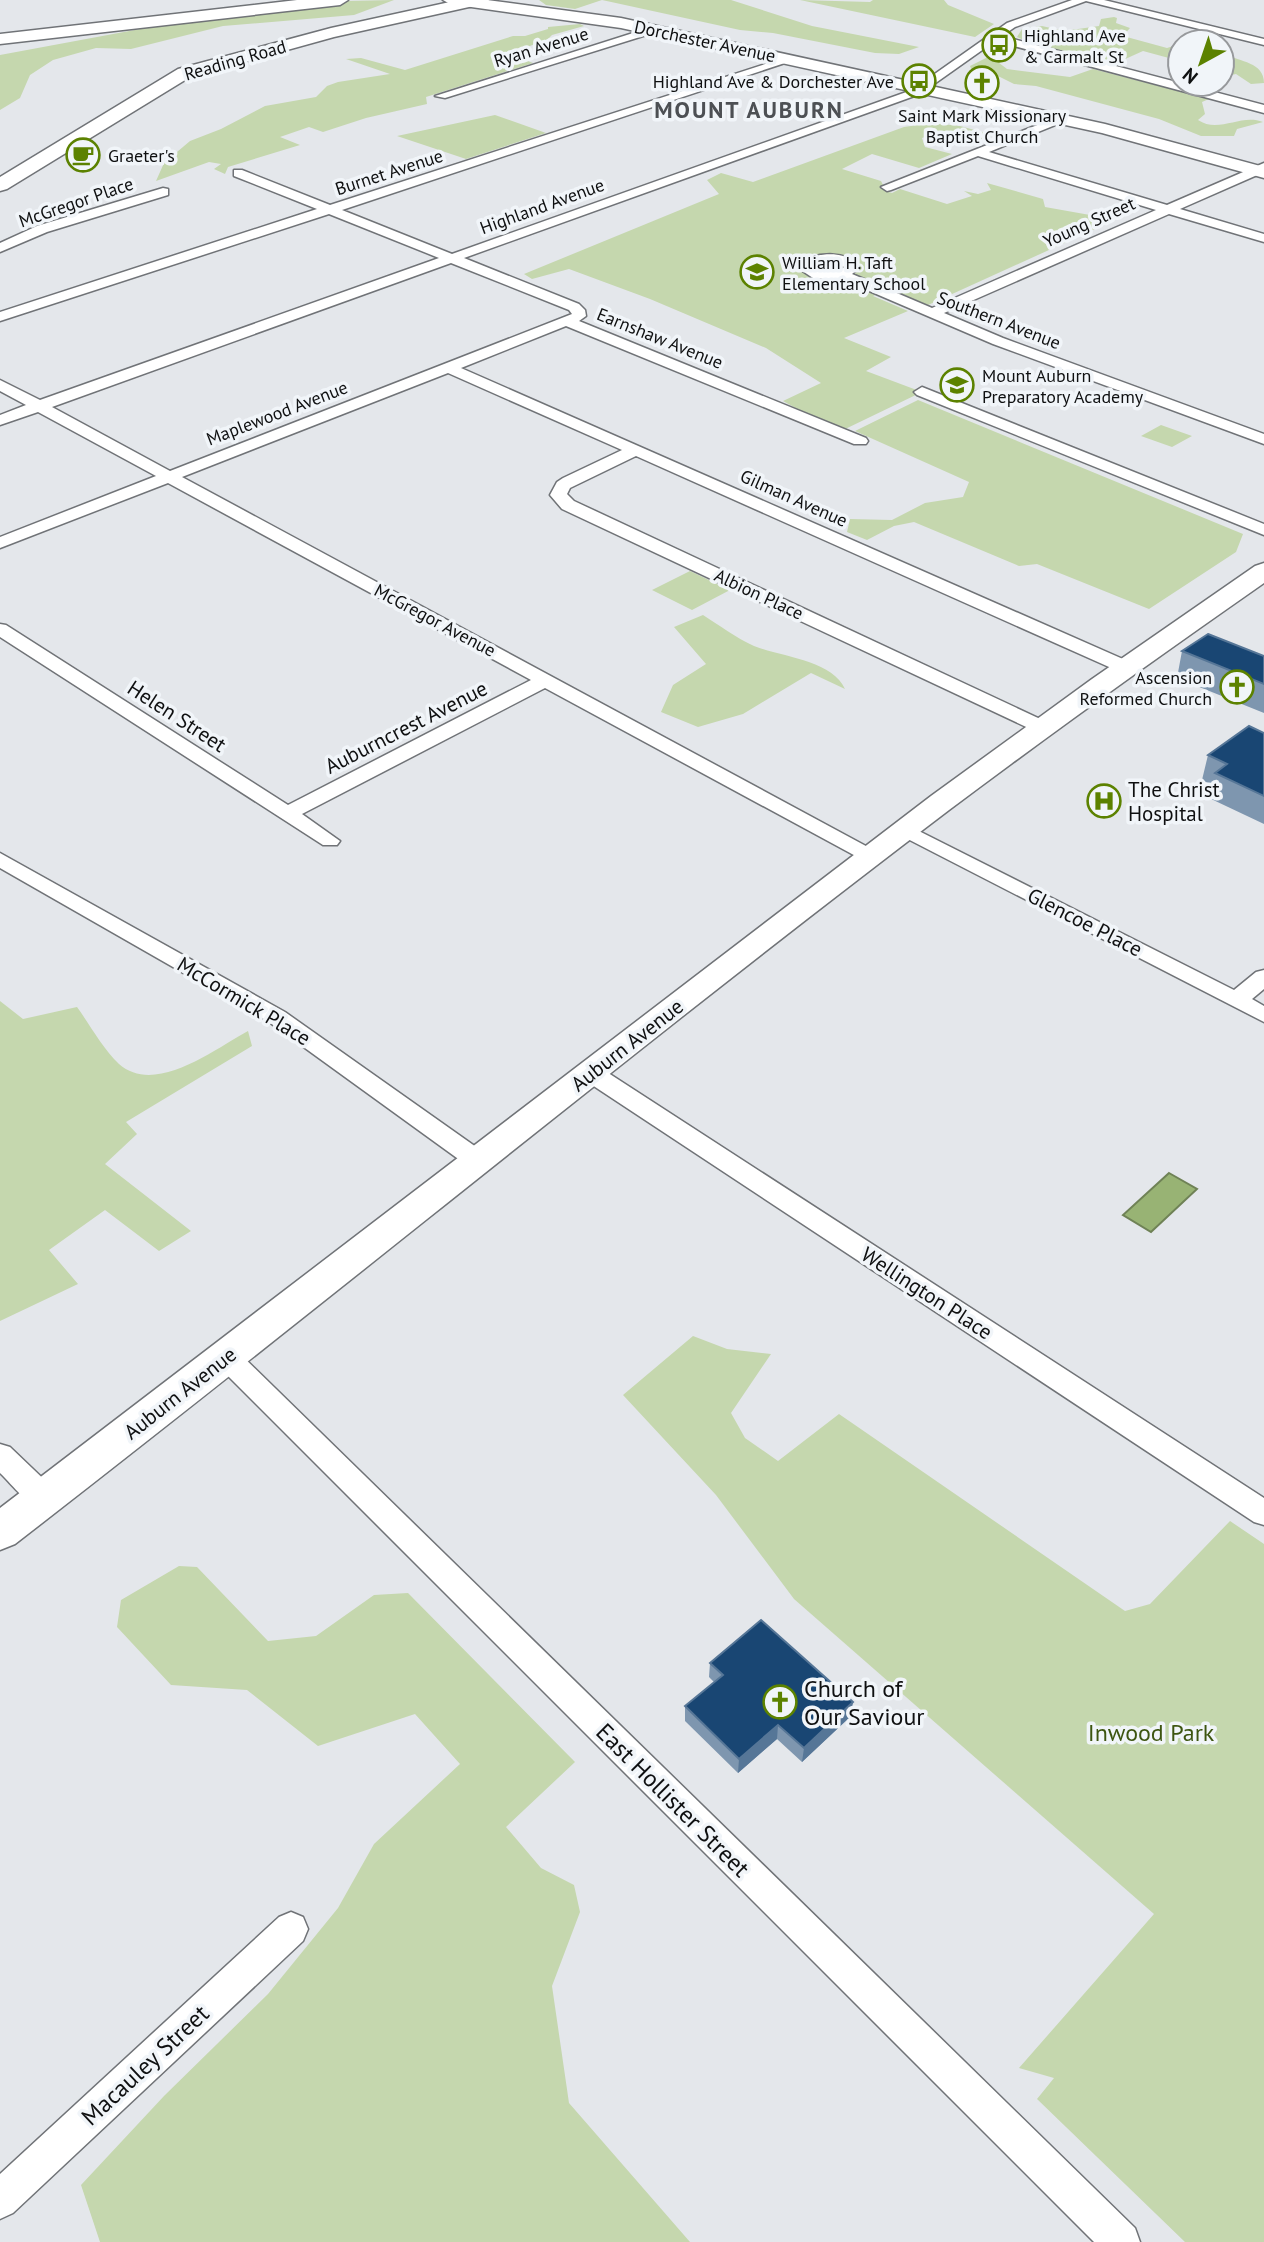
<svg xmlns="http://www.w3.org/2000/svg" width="1264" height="2242" font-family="'PT Sans',sans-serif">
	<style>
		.green { fill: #c5d7ae }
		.water { fill: #98b374; stroke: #6f8256; stroke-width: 2 }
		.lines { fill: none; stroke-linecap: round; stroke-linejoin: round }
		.street-casing { stroke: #707377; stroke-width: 3 }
		.secondary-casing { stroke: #707377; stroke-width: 3 }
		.primary-casing { stroke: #707377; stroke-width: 3 }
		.highway-casing { stroke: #707377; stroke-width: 3 }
		.street { fill: #fff; fill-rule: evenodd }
		.secondary { fill: #fff; fill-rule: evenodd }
		.primary { fill: #fff; fill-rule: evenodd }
		.highway { fill: #fff; fill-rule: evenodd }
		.wall { fill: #7e96af }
		.shaded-wall { fill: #567697 }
		.building { fill: #194673; stroke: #567697; stroke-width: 2 }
		.labels { text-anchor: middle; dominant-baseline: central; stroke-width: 7; stroke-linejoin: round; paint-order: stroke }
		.far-poi-label { font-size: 18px; fill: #0f1011; stroke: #f1f5f9; text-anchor: start }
		.far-street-label { font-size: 18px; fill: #0f1011; stroke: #f1f5f9 }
		.street-label { font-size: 21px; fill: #0f1011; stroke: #f1f5f9 }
		.poi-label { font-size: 21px; fill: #0f1011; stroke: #f1f5f9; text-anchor: start }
		.far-district-label { font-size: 23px; font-weight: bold; letter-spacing: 2px; fill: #4d5054; stroke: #f1f5f9 }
		.near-poi-label { font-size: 24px; fill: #0f1011; stroke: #f1f5f9; text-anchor: start }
		.near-park-label { font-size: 24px; fill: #3d5510; stroke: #f1f5f9 }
		.near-street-label { font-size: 24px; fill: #0f1011; stroke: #f1f5f9 }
	</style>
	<rect width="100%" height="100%" fill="#e4e7eb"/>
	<path class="green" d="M394 0 354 15 223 26 131 49 96 48 53 60 30 75 20 98 0 110V55L167 24 346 1Z
		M539 0H731L812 26 919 47 899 54 875 53 773 33 740 30 602 0 575 9 546 5Z
		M800 0 870 2 873 0H944L948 5 994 24 975 37Z
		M1114 17 1117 18 1116 23 1130 28 1123 36 1167 48 1180 44V50L1176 51 1180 53V61L1143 51 1123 60H1098L1034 45 1017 37 1022 29 1042 26 1064 31 1099 26 1101 19Z
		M580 24 584 26 552 35 548 39 509 54 533 63 426 97 427 104 366 118 323 132 309 127 280 137 300 145 228 167 225 174 214 169 221 164 209 162 156 181 164 163 190 141 221 129 265 106 316 97 327 86 338 82 390 74 346 59 361 58 405 70 513 36H525L548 29V27Z
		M1222 48H1226L1225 54C1240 62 1264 62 1264 83L1251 84 1236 74 1222 77Z
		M990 56 1007 69 1070 77 1093 69 1209 99 1202 102 1205 114 1198 120C1219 134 1241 113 1263 122L1237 129 1234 136H1201L1159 119 1036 86 1014 84 996 75H979L972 71 970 66Z
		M495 115 546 133 466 159 397 136Z
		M932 123 960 126 993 135 980 140 940 132 922 138 925 147 952 154 919 168 872 154 842 169 881 181 886 191 892 193 900 189 947 204 972 196 964 191 978 194 991 190 987 183 1043 199 1045 207 1090 215 1096 223 1104 225 928 305 890 289 873 296 908 311 844 338 891 357 866 371 922 392 839 432 783 401 821 383 766 348 650 299 569 269 532 279 524 274 719 194 707 180 721 173 753 182 904 127Z
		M918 400 1243 534 1236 552 1149 609 1037 564 1019 566 914 522 894 526 867 540 847 532 850 519 892 520 925 503 963 497 969 482 855 431Z
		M1161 425 1192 436 1172 447 1141 436Z
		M690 571 730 590 692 610 652 590Z
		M703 615C719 625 736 638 754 646 781 657 832 660 845 689L811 673 743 714 698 727 661 712 673 685 706 664 674 627Z
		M0 1001 23 1019 77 1007C90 1025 103 1049 119 1064 155 1096 215 1049 248 1031L252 1046 126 1122 137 1134 105 1164 191 1231 159 1251 105 1210 49 1250 78 1284 0 1321Z
		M693 1336 727 1349 771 1354 731 1413 745 1438 778 1461 839 1414 1125 1611 1150 1604 1230 1521 1264 1544V2242H1185L1037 2099 1054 2078 1019 2068 1154 1914 794 1599 716 1495 623 1395Z
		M179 1566 197 1567 268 1641 316 1636 374 1595 408 1593 575 1762 506 1827 541 1868 574 1885 580 1912 552 1986 569 2103 690 2242H100L81 2185 164 2096 268 1994 338 1908 374 1844 460 1764 415 1714 318 1746 247 1690 171 1685 117 1627 121 1600Z"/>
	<path class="water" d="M1169 1173 1197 1189 1151 1232 1123 1215Z"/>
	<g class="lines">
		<defs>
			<path id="street" d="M1072 0H1104L1264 39V45L1086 1 1015 27 1002 36 1264 105V113L995 41 920 94 464 258 579 304 585 310 586 316 579 321 866 438 868 441 866 444H854L566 326 461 368 1132 663 1134 667 1132 671H1118L636 456 570 488 567 494 574 501 1051 724 1054 728 1051 732H1037L562 509 550 495 557 482 563 478 622 450 448 373 182 477 877 852 881 856 877 860H863L545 688 302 814 340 841 337 845H323L0 637V624L6 625 288 805 531 680 168 483 0 548V537L156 476 38 412 0 425V415L26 405 0 391V380L40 400 439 258 329 214 0 321V312L317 209 234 176V170H242L330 205 784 58 794 60 342 210 452 254 912 90 1007 23ZM451 263 569 310 572 314 170 471 52 407Z
				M652 27 657 30 656 32 445 98 435 96Z
				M1060 116 1070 119 989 152 1167 205 1264 163V172L1180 209 1264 234V242L1169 214 944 313 1003 338 1264 434V444L993 344 846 281 813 278 798 268 801 261C818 253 848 249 859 268L852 274 932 308 1156 210 978 156 891 190 887 191 881 187ZM828 262 845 267C833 274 824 273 812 266Z
				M163 188 168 189V195L47 232 0 252V243L37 226Z
				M922 387 1264 524V535L917 395 914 392Z
				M905 824 1234 990 1256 972 1264 970V989L1252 999 1264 1006V1022L898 834 895 830 898 826Z
				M0 853 285 1012 486 1154 489 1160 486 1166 477 1169 468 1166 269 1022 0 868Z
				M591 1065 599 1067 1264 1498V1525L1254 1522 583 1079 579 1073 583 1067Z
				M226 1346 236 1350 1135 2228 1140 2242H1094L216 1364 212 1357 216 1350Z
				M0 1444 10 1447 55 1490 60 1498 55 1506C32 1514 16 1488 0 1473Z
				M291 1912 303 1917 308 1929 303 1941 13 2213 0 2219V2174L279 1917Z"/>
			<path id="secondary" d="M443 0H487L621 18 1105 124 1264 167V178L1102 133 621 28 450 4Z
				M1264 563V583C1158 657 1053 732 949 810 634 1049 328 1302 15 1544L0 1550V1508L931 796 1092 679 1255 566Z"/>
			<path id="primary" d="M459 0H489L487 3 334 37 190 77 7 189 0 191V177L178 69 331 28Z"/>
			<path id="highway" d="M297 0H348L340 5 0 44V34Z
				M463 0H479L476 6H464Z"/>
		</defs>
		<use href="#street" class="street-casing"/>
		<use href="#secondary" class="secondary-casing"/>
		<use href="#primary" class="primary-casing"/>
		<use href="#highway" class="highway-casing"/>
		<use href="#street" class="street"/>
		<use href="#secondary" class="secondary"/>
		<use href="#primary" class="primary"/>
		<use href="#highway" class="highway"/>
	</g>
	<path class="wall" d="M1182 651 1264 656V713L1177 678Z
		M1264 733V824L1209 798 1212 785 1202 780 1208 755Z
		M710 1663 851 1716 802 1762 777 1739 738 1773 685 1721V1706L714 1682 709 1677Z"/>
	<path class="shaded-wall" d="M853 1702 851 1716 802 1762 804 1748Z
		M778 1725 777 1739 738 1773 739 1759Z"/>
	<path class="building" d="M1208 634 1264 656V684L1182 651Z
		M1249 726 1264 733V796L1215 773 1227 764 1208 755Z
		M761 1620 853 1702 804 1748 778 1725 739 1759 685 1706 723 1675 710 1663Z"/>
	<defs>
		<symbol id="bus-ring" viewBox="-11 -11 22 22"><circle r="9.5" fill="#f1f5f9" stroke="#5c8200" stroke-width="1.5"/><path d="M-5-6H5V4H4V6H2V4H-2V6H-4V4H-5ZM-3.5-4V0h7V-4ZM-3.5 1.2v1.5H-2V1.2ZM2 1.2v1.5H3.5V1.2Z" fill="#5c8200"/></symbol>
		<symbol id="church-ring" viewBox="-11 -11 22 22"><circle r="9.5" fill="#f1f5f9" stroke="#5c8200" stroke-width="1.5"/><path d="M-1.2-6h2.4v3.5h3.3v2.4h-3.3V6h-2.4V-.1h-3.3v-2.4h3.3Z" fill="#5c8200"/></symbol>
		<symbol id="cafe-ring" viewBox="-11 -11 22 22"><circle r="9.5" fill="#f1f5f9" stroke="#5c8200" stroke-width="1.5"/><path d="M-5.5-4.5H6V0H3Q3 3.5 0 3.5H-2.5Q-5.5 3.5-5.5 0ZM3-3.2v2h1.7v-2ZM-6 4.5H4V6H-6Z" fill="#5c8200"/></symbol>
		<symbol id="school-ring" viewBox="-11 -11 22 22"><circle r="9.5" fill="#f1f5f9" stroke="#5c8200" stroke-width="1.5"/><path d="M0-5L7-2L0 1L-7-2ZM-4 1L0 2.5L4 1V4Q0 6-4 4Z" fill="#5c8200"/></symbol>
		<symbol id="hospital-ring" viewBox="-11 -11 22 22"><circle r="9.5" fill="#f1f5f9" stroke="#5c8200" stroke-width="1.5"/><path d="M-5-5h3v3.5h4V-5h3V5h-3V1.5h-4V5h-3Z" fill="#5c8200"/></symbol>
	</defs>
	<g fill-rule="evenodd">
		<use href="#bus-ring" x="980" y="26" width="38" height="38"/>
		<use href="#bus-ring" x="900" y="62" width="38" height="38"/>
		<use href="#church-ring" x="963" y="64" width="38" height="38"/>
		<use href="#cafe-ring" x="64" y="136" width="38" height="38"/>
		<use href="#school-ring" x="738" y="253" width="38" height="38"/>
		<use href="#school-ring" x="938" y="366" width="38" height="38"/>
		<use href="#church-ring" x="1218" y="668" width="38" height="38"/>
		<use href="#hospital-ring" x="1085" y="782" width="38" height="38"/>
		<use href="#church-ring" x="761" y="1683" width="38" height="38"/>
	</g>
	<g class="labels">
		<g class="far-poi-label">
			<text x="1024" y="35">Highland Ave<tspan x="1024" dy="21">&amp; Carmalt St</tspan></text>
			<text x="894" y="81" text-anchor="end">Highland Ave &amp; Dorchester Ave</text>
			<text x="982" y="115" text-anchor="middle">Saint Mark Missionary<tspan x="982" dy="21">Baptist Church</tspan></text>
			<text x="108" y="155">Graeter's</text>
			<text x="782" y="262">William H. Taft<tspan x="782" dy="21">Elementary School</tspan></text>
			<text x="982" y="375">Mount Auburn<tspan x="982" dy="21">Preparatory Academy</tspan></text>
			<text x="1212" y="677" text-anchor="end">Ascension<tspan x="1212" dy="21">Reformed Church</tspan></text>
		</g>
		<g class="far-street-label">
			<text transform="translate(705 41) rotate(12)">Dorchester Avenue</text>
			<text transform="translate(541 47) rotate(-17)">Ryan Avenue</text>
			<text transform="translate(235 60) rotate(-16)">Reading Road</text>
			<text transform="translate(389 172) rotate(-18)">Burnet Avenue</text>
			<text transform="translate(76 202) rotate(-19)">McGregor Place</text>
			<text transform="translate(542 206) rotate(-20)">Highland Avenue</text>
			<text transform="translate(1089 222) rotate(-24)">Young Street</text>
			<text transform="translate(999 320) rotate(21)">Southern Avenue</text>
			<text transform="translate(660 338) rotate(22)">Earnshaw Avenue</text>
			<text transform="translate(277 413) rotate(-21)">Maplewood Avenue</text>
			<text transform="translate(794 498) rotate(24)">Gilman Avenue</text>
			<text transform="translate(759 594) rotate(25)">Albion Place</text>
			<text transform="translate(435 620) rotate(28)">McGregor Avenue</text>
		</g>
		<g class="street-label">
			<text transform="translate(177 716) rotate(33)">Helen Street</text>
			<text transform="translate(406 727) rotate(-27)">Auburncrest Avenue</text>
			<text transform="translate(1085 922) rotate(27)">Glencoe Place</text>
			<text transform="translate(244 1001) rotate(31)">McCormick Place</text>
			<text transform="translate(627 1045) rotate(-38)">Auburn Avenue</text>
			<text transform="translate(927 1293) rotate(33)">Wellington Place</text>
			<text transform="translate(180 1393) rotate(-38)">Auburn Avenue</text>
		</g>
		<g class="poi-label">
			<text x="1128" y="789">The Christ<tspan x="1128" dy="24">Hospital</tspan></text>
		</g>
		<g class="far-district-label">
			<text x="749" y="109">MOUNT AUBURN</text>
		</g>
		<g class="near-poi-label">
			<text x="804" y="1688">Church of<tspan x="804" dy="28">Our Saviour</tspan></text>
		</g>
		<g class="near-park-label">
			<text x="1151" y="1732">Inwood Park</text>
		</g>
		<g class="near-street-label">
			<text transform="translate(673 1800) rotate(45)">East Hollister Street</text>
			<text transform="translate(145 2065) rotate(-43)">Macauley Street</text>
		</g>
	</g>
	<g transform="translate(1201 63) rotate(220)"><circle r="33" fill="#f1f5f9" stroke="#97999c" stroke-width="2"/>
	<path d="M0-5L12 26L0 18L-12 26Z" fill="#5c8200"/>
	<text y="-10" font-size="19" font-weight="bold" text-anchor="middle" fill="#0f1011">N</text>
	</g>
</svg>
